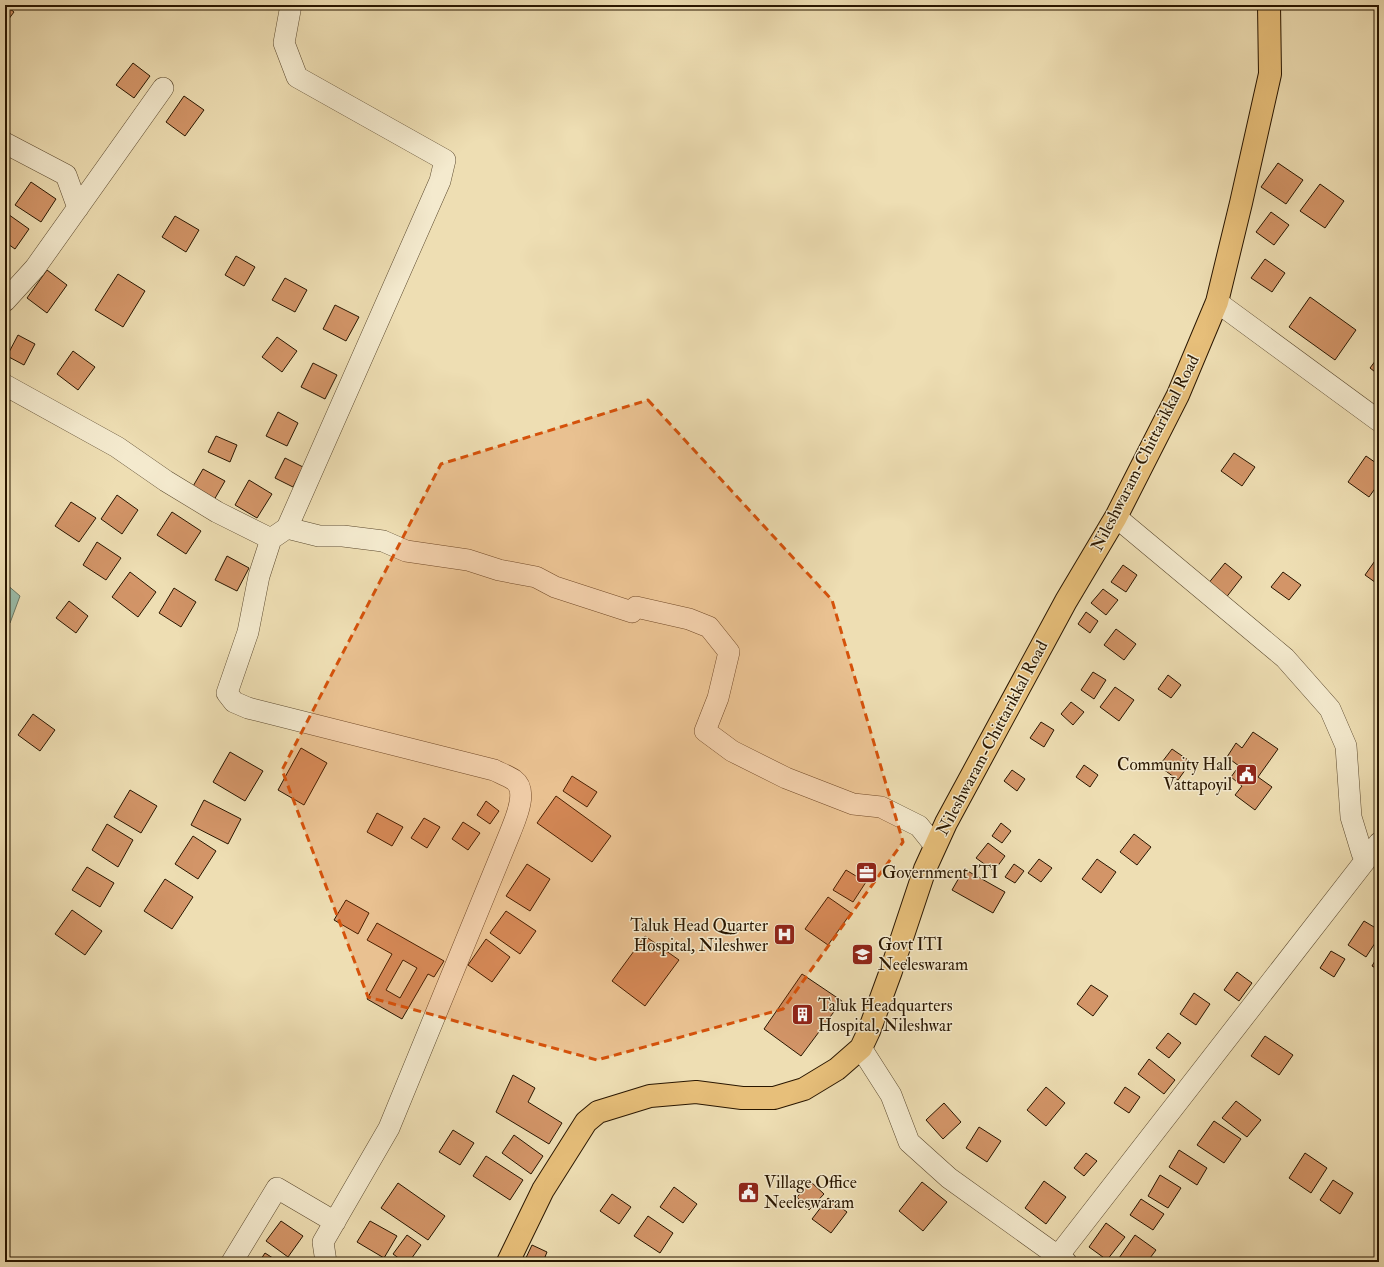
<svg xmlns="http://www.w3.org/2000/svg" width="1384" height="1267" font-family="'IM FELL Double Pica',serif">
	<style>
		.water { fill: #9abca9; stroke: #6d7a65 }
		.building { fill: #d39568; stroke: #291600; fill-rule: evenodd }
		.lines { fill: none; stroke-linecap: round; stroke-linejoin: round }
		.minor-casing { stroke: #5a482d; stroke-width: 22 }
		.major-casing { stroke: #291600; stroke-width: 24 }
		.minor { stroke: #f4eace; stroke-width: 21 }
		.major { stroke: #e7bf7a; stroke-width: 22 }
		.marked { fill: #d5520b; fill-opacity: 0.2; stroke: #d5520b; stroke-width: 3; stroke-dasharray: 8 5; stroke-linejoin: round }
		.labels { text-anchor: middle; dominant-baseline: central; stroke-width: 3; stroke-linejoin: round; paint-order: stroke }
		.street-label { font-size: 17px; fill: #291600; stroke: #f4eace }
		.poi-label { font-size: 17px; fill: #291600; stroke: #f4eace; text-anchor: start }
	</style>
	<rect width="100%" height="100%" fill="#eedeb3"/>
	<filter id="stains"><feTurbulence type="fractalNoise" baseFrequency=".005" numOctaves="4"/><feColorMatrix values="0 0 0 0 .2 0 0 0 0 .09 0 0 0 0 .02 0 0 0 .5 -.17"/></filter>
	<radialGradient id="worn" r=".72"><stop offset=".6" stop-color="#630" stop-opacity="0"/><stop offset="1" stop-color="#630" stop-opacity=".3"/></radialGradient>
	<path class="water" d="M5 583 20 596 10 623 5 616Z"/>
	<path class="building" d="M5 5 14 12 5 24Z
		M133 63 150 76 134 98 116 85Z
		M184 96 204 110 185 136 166 122Z
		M1278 163 1303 180 1286 204 1261 187Z
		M31 182 56 199 41 222 15 205Z
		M1320 184 1344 201 1325 228 1300 211Z
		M5 212 29 229 15 249 5 242Z
		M1271 212 1289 225 1274 245 1256 232Z
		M175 216 199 230 186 252 162 237Z
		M236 256 255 267 244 286 225 275Z
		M1265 259 1285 273 1272 292 1251 278Z
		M47 270 67 285 47 313 27 298Z
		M118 274 145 291 123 327 95 310Z
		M285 278 307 290 295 312 272 300Z
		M1310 297 1356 330 1335 360 1289 327Z
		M335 305 359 317 346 341 323 329Z
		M18 335 35 344 24 365 7 356Z
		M277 337 297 351 282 372 262 357Z
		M73 351 95 367 78 390 57 374Z
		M1379 356V375L1370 368Z
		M313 363 337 375 325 399 301 387Z
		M278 412 298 423 287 446 266 436Z
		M216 436 237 445 230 462 208 452Z
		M1234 453 1255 467 1242 486 1221 471Z
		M1366 456 1379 465V483L1369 497 1348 482Z
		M285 458 303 467 293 487 275 478Z
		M203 469 225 481 214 500 192 488Z
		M249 480 272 494 257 518 235 505Z
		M117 495 138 510 122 534 101 519Z
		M71 502 96 518 79 542 55 526Z
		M172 512 201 531 186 554 157 535Z
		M97 542 121 558 106 580 83 565Z
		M1379 555V585L1365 575Z
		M227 556 249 568 237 591 215 580Z
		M1225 563 1242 577 1225 599 1207 585Z
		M1123 565 1137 575 1126 592 1111 582Z
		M130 572 156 592 138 617 112 597Z
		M1283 572 1301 585 1289 600 1271 587Z
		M174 588 196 602 181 627 159 613Z
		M1103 589 1118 600 1106 615 1091 603Z
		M69 601 88 616 76 633 56 618Z
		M1086 612 1098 621 1090 633 1078 624Z
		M1116 629 1136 644 1124 660 1104 645Z
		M1093 672 1106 680 1094 699 1081 690Z
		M1168 675 1181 685 1171 698 1158 689Z
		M1115 687 1134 700 1119 721 1100 707Z
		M1071 702 1084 712 1073 725 1061 714Z
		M33 714 55 730 40 751 18 735Z
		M1041 722 1054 730 1044 747 1030 738Z
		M1253 732 1278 749 1258 777 1272 787 1255 810 1235 795 1242 786 1231 777 1239 766 1227 757 1236 743 1242 748Z
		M301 748 327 763 304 805 278 790Z
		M1172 749 1191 762 1178 780 1159 766Z
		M230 752 263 771 245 801 213 782Z
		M1084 765 1098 775 1090 787 1076 777Z
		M1012 770 1025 779 1017 791 1004 781Z
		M572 776 597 792 587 807 563 791Z
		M130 790 157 806 141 833 114 817Z
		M556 796 611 836 592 862 537 823Z
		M204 800 241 819 228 844 191 825Z
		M486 801 499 811 490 824 477 815Z
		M377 813 403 827 392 846 367 832Z
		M424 818 440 827 427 848 411 838Z
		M463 822 480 833 468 850 452 839Z
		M1001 823 1011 831 1002 843 992 836Z
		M107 824 133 840 118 867 92 850Z
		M1134 834 1151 847 1137 865 1120 852Z
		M193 836 216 851 198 879 175 864Z
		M988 843 1005 856 994 871 976 858Z
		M1039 859 1052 868 1041 882 1028 873Z
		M1097 859 1116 872 1101 893 1082 879Z
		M527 864 550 879 530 911 506 896Z
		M1014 864 1024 871 1015 883 1005 877Z
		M87 867 114 883 100 907 72 890Z
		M964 869 1005 892 993 913 952 890Z
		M846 870 866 882 853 902 833 890Z
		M165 879 193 897 172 929 144 911Z
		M828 897 851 913 828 945 805 929Z
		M346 900 369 913 358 934 334 920Z
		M72 910 102 931 85 955 55 934Z
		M506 911 536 931 520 954 490 933Z
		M1364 921 1379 930V937L1366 957 1348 945Z
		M377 923 444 961 434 977 428 974 402 1019 367 999 392 954 367 940ZM403 960 417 968 400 998 386 990Z
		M645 936 679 960 645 1006 612 981Z
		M486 939 510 957 492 982 468 965Z
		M1331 951 1345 959 1334 977 1320 968Z
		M1379 954V970L1372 966Z
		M1237 972 1252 983 1239 1001 1224 990Z
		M802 974 842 1001 801 1056 764 1029Z
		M1091 985 1108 996 1093 1016 1077 1004Z
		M1194 993 1210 1004 1196 1025 1180 1014Z
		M1168 1033 1181 1043 1169 1058 1156 1048Z
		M1265 1036 1293 1055 1279 1075 1251 1056Z
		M1149 1059 1175 1080 1164 1094 1138 1074Z
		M513 1075 535 1088 528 1102 562 1123 549 1144 496 1112Z
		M1046 1087 1065 1103 1046 1126 1027 1110Z
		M1125 1087 1140 1097 1129 1113 1114 1103Z
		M1236 1101 1261 1120 1247 1137 1222 1118Z
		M944 1103 961 1122 943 1139 926 1120Z
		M1214 1121 1241 1139 1224 1163 1197 1145Z
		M979 1127 1001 1141 987 1162 966 1148Z
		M453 1130 474 1143 460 1165 439 1152Z
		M514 1135 543 1156 531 1174 502 1153Z
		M1179 1150 1207 1168 1197 1185 1169 1167Z
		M1086 1153 1097 1161 1084 1176 1074 1168Z
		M1305 1153 1327 1168 1311 1193 1289 1178Z
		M486 1156 523 1180 510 1200 473 1176Z
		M1160 1175 1181 1188 1168 1208 1148 1196Z
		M1333 1180 1353 1193 1340 1214 1320 1200Z
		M1044 1181 1066 1197 1046 1224 1025 1208Z
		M811 1182 824 1194 809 1210 797 1197Z
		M922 1182 947 1202 923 1231 899 1211Z
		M398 1183 445 1216 428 1240 381 1208Z
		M674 1187 697 1204 683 1223 660 1207Z
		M612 1194 631 1207 619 1224 600 1211Z
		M828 1198 847 1212 831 1233 812 1219Z
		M1141 1199 1164 1214 1153 1230 1130 1215Z
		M648 1216 673 1233 660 1253 634 1236Z
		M281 1221 303 1236 288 1257 266 1241Z
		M370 1221 397 1236 384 1258 357 1242Z
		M1106 1223 1125 1237 1107 1260 1089 1247Z
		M407 1235 421 1245 409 1262H404L393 1254Z
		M1135 1235 1156 1250 1147 1262H1124L1119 1258Z
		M532 1245 547 1252 543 1262H524Z
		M265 1253 279 1262H259Z"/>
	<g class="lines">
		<defs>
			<path id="minor" d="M291 5 284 43 297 77 445 160 440 181 287 528 271 539 259 576 248 632 227 693 234 702 248 708 494 770C500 773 508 776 514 780 529 791 515 820 510 833L389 1128 323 1242 326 1262
				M5 143 66 175 78 208
				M5 301 35 268 163 88
				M1217 302 1379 421
				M5 385 117 447 166 481 217 512 271 539
				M1116 517 1285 658 1330 709 1346 746 1351 817 1362 853 1366 860
				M287 528 319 536H343L383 541 406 551 468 560 499 570 536 577 555 587 632 612 636 607 689 619 709 627 729 652 718 698 705 731 732 751 786 778 853 804 881 807 919 826 935 846
				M861 1048 891 1095 909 1142 949 1178 1066 1262
				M1058 1256 1379 843
				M232 1262 277 1188 335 1222"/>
			<path id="major" d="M508 1262 543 1190 586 1122 598 1112 650 1096 696 1092 742 1098H774L804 1089 837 1069 861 1048 869 1031 891 971 925 869 946 823 1066 601 1116 517 1178 395 1217 302 1241 203 1270 74 1269 5"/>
		</defs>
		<use href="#minor" class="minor-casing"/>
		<use href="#major" class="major-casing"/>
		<use href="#minor" class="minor"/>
		<use href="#major" class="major"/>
	</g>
	<path class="marked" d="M648 400 832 600 903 842 783 1009 597 1060 368 997 282 770 441 464Z"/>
	<defs>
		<symbol id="civic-square" viewBox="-11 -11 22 22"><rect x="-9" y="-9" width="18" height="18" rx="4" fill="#8f2418" stroke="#f4eace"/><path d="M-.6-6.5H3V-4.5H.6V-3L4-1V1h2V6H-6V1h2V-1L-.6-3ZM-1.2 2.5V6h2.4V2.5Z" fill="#fff"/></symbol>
		<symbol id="office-square" viewBox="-11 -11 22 22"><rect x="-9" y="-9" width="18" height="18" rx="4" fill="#8f2418" stroke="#f4eace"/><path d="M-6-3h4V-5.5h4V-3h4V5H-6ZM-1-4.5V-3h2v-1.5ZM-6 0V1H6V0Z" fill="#fff"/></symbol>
		<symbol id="hospital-square" viewBox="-11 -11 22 22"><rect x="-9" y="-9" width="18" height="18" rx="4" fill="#8f2418" stroke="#f4eace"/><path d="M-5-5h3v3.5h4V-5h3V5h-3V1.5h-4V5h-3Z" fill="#fff"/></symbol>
		<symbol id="university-square" viewBox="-11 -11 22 22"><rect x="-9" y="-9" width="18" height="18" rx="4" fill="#8f2418" stroke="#f4eace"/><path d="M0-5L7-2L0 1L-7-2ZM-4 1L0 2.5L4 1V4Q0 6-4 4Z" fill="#fff"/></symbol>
		<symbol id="building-square" viewBox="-11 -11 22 22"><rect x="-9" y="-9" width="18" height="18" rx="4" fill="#8f2418" stroke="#f4eace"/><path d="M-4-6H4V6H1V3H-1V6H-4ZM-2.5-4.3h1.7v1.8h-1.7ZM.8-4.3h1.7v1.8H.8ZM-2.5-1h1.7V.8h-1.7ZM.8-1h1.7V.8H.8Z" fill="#fff"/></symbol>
	</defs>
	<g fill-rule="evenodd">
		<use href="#civic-square" x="1234" y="762" width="25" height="25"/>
		<use href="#office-square" x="854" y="860" width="25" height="25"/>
		<use href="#hospital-square" x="772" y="922" width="25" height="25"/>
		<use href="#university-square" x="850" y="942" width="25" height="25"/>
		<use href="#building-square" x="790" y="1002" width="25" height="25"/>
		<use href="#civic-square" x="736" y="1180" width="25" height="25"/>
	</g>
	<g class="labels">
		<g class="street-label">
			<text transform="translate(1145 453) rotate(-63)">Nileshwaram-Chittarikkal Road</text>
			<text transform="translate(992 738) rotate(-62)">Nileshwaram-Chittarikkal Road</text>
		</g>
		<g class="poi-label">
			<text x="1232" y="764" text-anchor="end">Community Hall<tspan x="1232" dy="20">Vattapoyil</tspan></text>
			<text x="882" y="872">Government ITI</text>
			<text x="768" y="925" text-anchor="end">Taluk Head Quarter<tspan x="768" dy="20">Hospital, Nileshwer</tspan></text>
			<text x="878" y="944">Govt ITI<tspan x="878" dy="20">Neeleswaram</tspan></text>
			<text x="818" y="1005">Taluk Headquarters<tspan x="818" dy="20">Hospital, Nileshwar</tspan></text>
			<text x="764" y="1182">Village Office<tspan x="764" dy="20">Neeleswaram</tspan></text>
		</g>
	</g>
	<rect width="1384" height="1267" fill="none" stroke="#eedeb3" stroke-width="20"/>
	<rect x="6" y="6" width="1372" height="1255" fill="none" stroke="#291600" stroke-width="2"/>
	<rect x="10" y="10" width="1364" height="1247" fill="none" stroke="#291600"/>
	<rect width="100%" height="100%" filter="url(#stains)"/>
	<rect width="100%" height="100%" fill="url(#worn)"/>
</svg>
